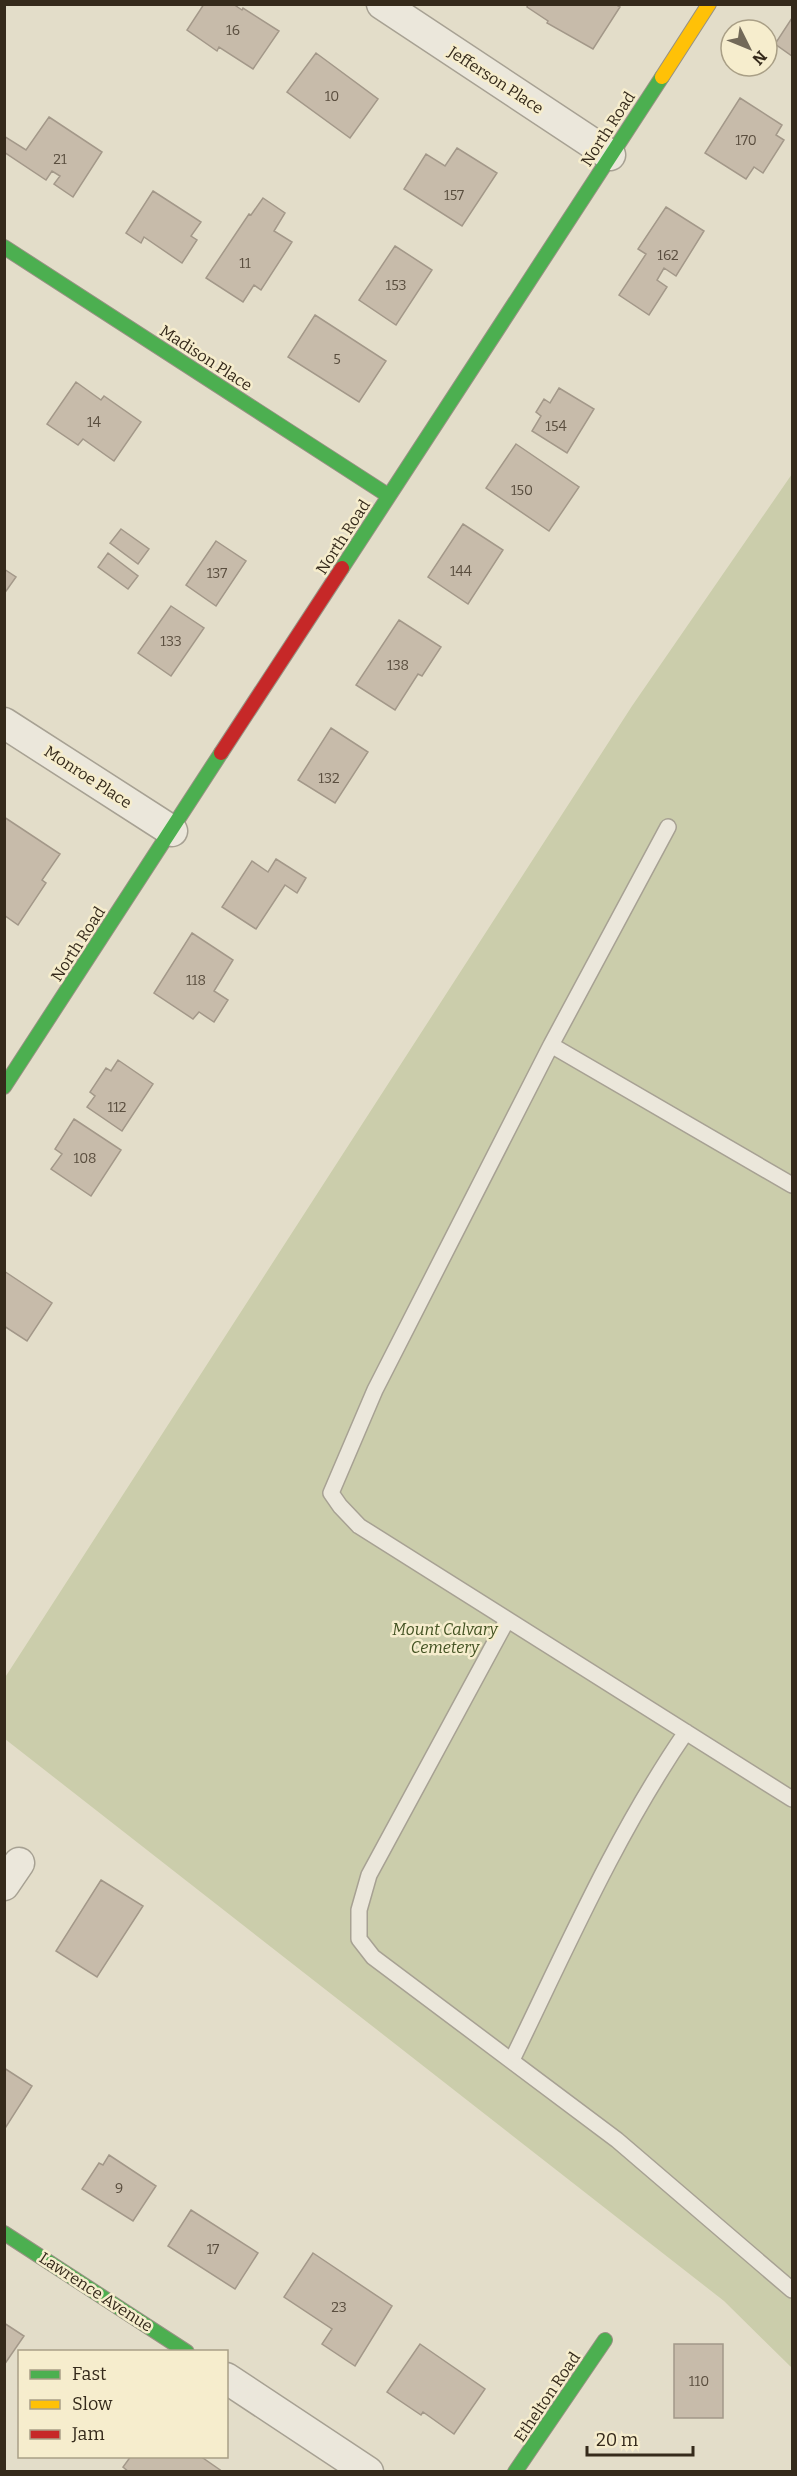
<svg xmlns="http://www.w3.org/2000/svg" width="797" height="2476" font-family="Bitter,serif">
	<style>
		.cemetery { fill: #cbcdab }
		.building { fill: #c7bbaa; stroke: #a39889; stroke-width: 1.5 }
		.lines { fill: none; stroke-linecap: round; stroke-linejoin: round }
		.lane-casing { stroke: #a7a193; stroke-width: 18 }
		.street-casing { stroke: #a7a193; stroke-width: 33 }
		.fast-casing { stroke: #979183; stroke-width: 16 }
		.slow-casing { stroke: #979183; stroke-width: 16 }
		.jam-casing { stroke: #979183; stroke-width: 16 }
		.lane { stroke: #ebe7db; stroke-width: 15 }
		.street { stroke: #ebe7db; stroke-width: 30 }
		.fast { stroke: #4caf50; stroke-width: 14 }
		.slow { stroke: #ffc107; stroke-width: 14 }
		.jam { stroke: #c62828; stroke-width: 14 }
		.labels { text-anchor: middle; dominant-baseline: central; stroke-width: 5; stroke-linejoin: round; paint-order: stroke }
		.number-label { font-size: 14px; fill: #5a4e3f }
		.street-label { font-size: 16px; fill: #352a1b; stroke: #f6edcd }
		.park-label { font-size: 16px; font-style: italic; fill: #435222; stroke: #f6edcd }
	</style>
	<rect width="100%" height="100%" fill="#e3ddc9"/>
	<path class="cemetery" d="M792 474V2368L724 2301 5 1739 4 1679 632 706Z"/>
	<path class="building" d="M204 4H233L242 10 243 8 279 31 253 69 219 47 217 51 187 30Z
		M528 4H615L620 7 593 49 547 23 548 21 527 7Z
		M792 18V56L775 44Z
		M316 53 378 99 350 138 287 92Z
		M740 98 782 125 776 135 784 140 763 173 754 167 746 179 705 153Z
		M49 117 102 152 73 197 54 184 60 176 52 171 46 180 4 152V136L26 150Z
		M457 148 497 173 462 226 404 189 426 154 445 166Z
		M153 191 201 222 191 236 197 240 182 263 144 237 141 243 126 233Z
		M263 198 285 213 274 231 292 242 261 290 254 285 243 302 206 278 249 214 251 215Z
		M666 207 704 231 676 276 664 268 657 280 667 287 649 315 619 295 646 254 638 249Z
		M395 246 432 270 396 325 359 300Z
		M315 315 386 361 359 402 288 357Z
		M76 382 101 400 104 396 141 422 114 461 83 439 78 445 47 424Z
		M559 388 594 409 567 453 532 431 541 416 536 412 544 399 550 403Z
		M516 444 579 487 549 531 486 488Z
		M463 524 503 550 468 604 428 577Z
		M121 529 149 549 138 564 110 543Z
		M216 541 246 561 216 606 186 585Z
		M108 553 138 576 128 589 98 567Z
		M4 569 16 577 4 594Z
		M171 606 204 628 171 676 138 653Z
		M399 620 441 647 422 676 418 674 395 710 356 685Z
		M331 728 368 752 335 803 298 780Z
		M4 817 60 854 42 880 46 883 18 925 4 915Z
		M276 859 306 878 297 893 285 885 256 929 222 907 252 861 268 872Z
		M192 933 233 960 214 991 228 1000 214 1022 199 1012 193 1019 154 993Z
		M118 1060 153 1084 122 1131 87 1107 95 1096 90 1092 106 1068 111 1071Z
		M74 1119 121 1150 91 1196 51 1169 62 1154 55 1149Z
		M4 1271 52 1303 27 1341 4 1326Z
		M101 1880 143 1906 97 1977 56 1951Z
		M4 2068 32 2086 4 2130Z
		M109 2155 156 2186 133 2221 82 2189 99 2163 103 2165Z
		M191 2210 258 2253 235 2289 168 2246Z
		M313 2253 392 2306 355 2366 322 2344 332 2329 284 2297Z
		M4 2323 24 2336 4 2365Z
		M420 2344 485 2389 454 2434 423 2412 421 2415 387 2392Z
		M674 2344H723V2418H674Z
		M131 2456H200L223 2472H129L123 2467Z"/>
	<g class="lines">
		<defs>
			<path id="lane" d="M668 827 551 1045 792 1185
				M551 1045 375 1390 331 1493 340 1506 359 1526 792 1799
				M507 1620 369 1875 359 1910V1939L373 1957 617 2140 792 2290
				M512 2060C566 1949 616 1834 686 1732"/>
			<path id="street" d="M382 4 610 155
				M4 723 172 831
				M4 1885 19 1863
				M226 2378 368 2472"/>
			<path id="fast" d="M4 247 389 496
				M342 568 662 77
				M4 1087 221 753
				M4 2233 187 2352
				M515 2472 605 2340"/>
			<path id="slow" d="M662 77 709 4"/>
			<path id="jam" d="M221 753 342 568"/>
		</defs>
		<use href="#lane" class="lane-casing"/>
		<use href="#street" class="street-casing"/>
		<use href="#fast" class="fast-casing"/>
		<use href="#slow" class="slow-casing"/>
		<use href="#jam" class="jam-casing"/>
		<use href="#lane" class="lane"/>
		<use href="#street" class="street"/>
		<use href="#fast" class="fast"/>
		<use href="#slow" class="slow"/>
		<use href="#jam" class="jam"/>
	</g>
	<g class="labels">
		<g class="number-label">
			<text x="233" y="30">16</text>
			<text x="332" y="96">10</text>
			<text x="746" y="140">170</text>
			<text x="60" y="159">21</text>
			<text x="454" y="195">157</text>
			<text x="668" y="255">162</text>
			<text x="245" y="263">11</text>
			<text x="396" y="285">153</text>
			<text x="337" y="359">5</text>
			<text x="94" y="422">14</text>
			<text x="556" y="426">154</text>
			<text x="522" y="490">150</text>
			<text x="461" y="571">144</text>
			<text x="217" y="573">137</text>
			<text x="171" y="641">133</text>
			<text x="398" y="665">138</text>
			<text x="329" y="778">132</text>
			<text x="196" y="980">118</text>
			<text x="117" y="1107">112</text>
			<text x="85" y="1158">108</text>
			<text x="119" y="2188">9</text>
			<text x="213" y="2249">17</text>
			<text x="339" y="2307">23</text>
			<text x="699" y="2381">110</text>
		</g>
		<g class="street-label">
			<text transform="translate(496 80) rotate(33)">Jefferson Place</text>
			<text transform="translate(608 129) rotate(-57)">North Road</text>
			<text transform="translate(206 358) rotate(33)">Madison Place</text>
			<text transform="translate(343 537) rotate(-57)">North Road</text>
			<text transform="translate(88 777) rotate(33)">Monroe Place</text>
			<text transform="translate(78 944) rotate(-57)">North Road</text>
			<text transform="translate(96 2292) rotate(33)">Lawrence Avenue</text>
			<text transform="translate(547 2397) rotate(-56)">Ethelton Road</text>
		</g>
		<g class="park-label">
			<text x="445" y="1629">Mount Calvary<tspan x="445" dy="18">Cemetery</tspan></text>
		</g>
	</g>
	<rect width="797" height="2476" fill="none" stroke="#352a1b" stroke-width="12"/>
	<rect x="18" y="2350" width="210" height="108" fill="#f6edcd" stroke="#a99f86" stroke-width="1.5"/>
	<rect x="30" y="2370" width="30" height="9" fill="#4caf50" stroke="#a99f86" stroke-width="1.5"/>
	<text x="72" y="2380" font-size="18" fill="#352a1b">Fast</text>
	<rect x="30" y="2400" width="30" height="9" fill="#ffc107" stroke="#a99f86" stroke-width="1.5"/>
	<text x="72" y="2410" font-size="18" fill="#352a1b">Slow</text>
	<rect x="30" y="2430" width="30" height="9" fill="#c62828" stroke="#a99f86" stroke-width="1.5"/>
	<text x="72" y="2440" font-size="18" fill="#352a1b">Jam</text>
	<g transform="translate(749 48) rotate(133)"><circle r="28" fill="#f6edcd" stroke="#a99f86" stroke-width="1.5"/>
	<path d="M0-4.5L10 22L0 15L-10 22Z" fill="#726958"/>
	<text y="-9" font-size="16" font-weight="bold" text-anchor="middle" fill="#352a1b">N</text>
	</g>
	<path d="M587 2446v9h106v-9" fill="none" stroke="#352a1b" stroke-width="3"/>
	<text x="596" y="2446" font-size="18" fill="#352a1b" stroke="#f6edcd" stroke-width="4.5" paint-order="stroke">20 m</text>
</svg>
